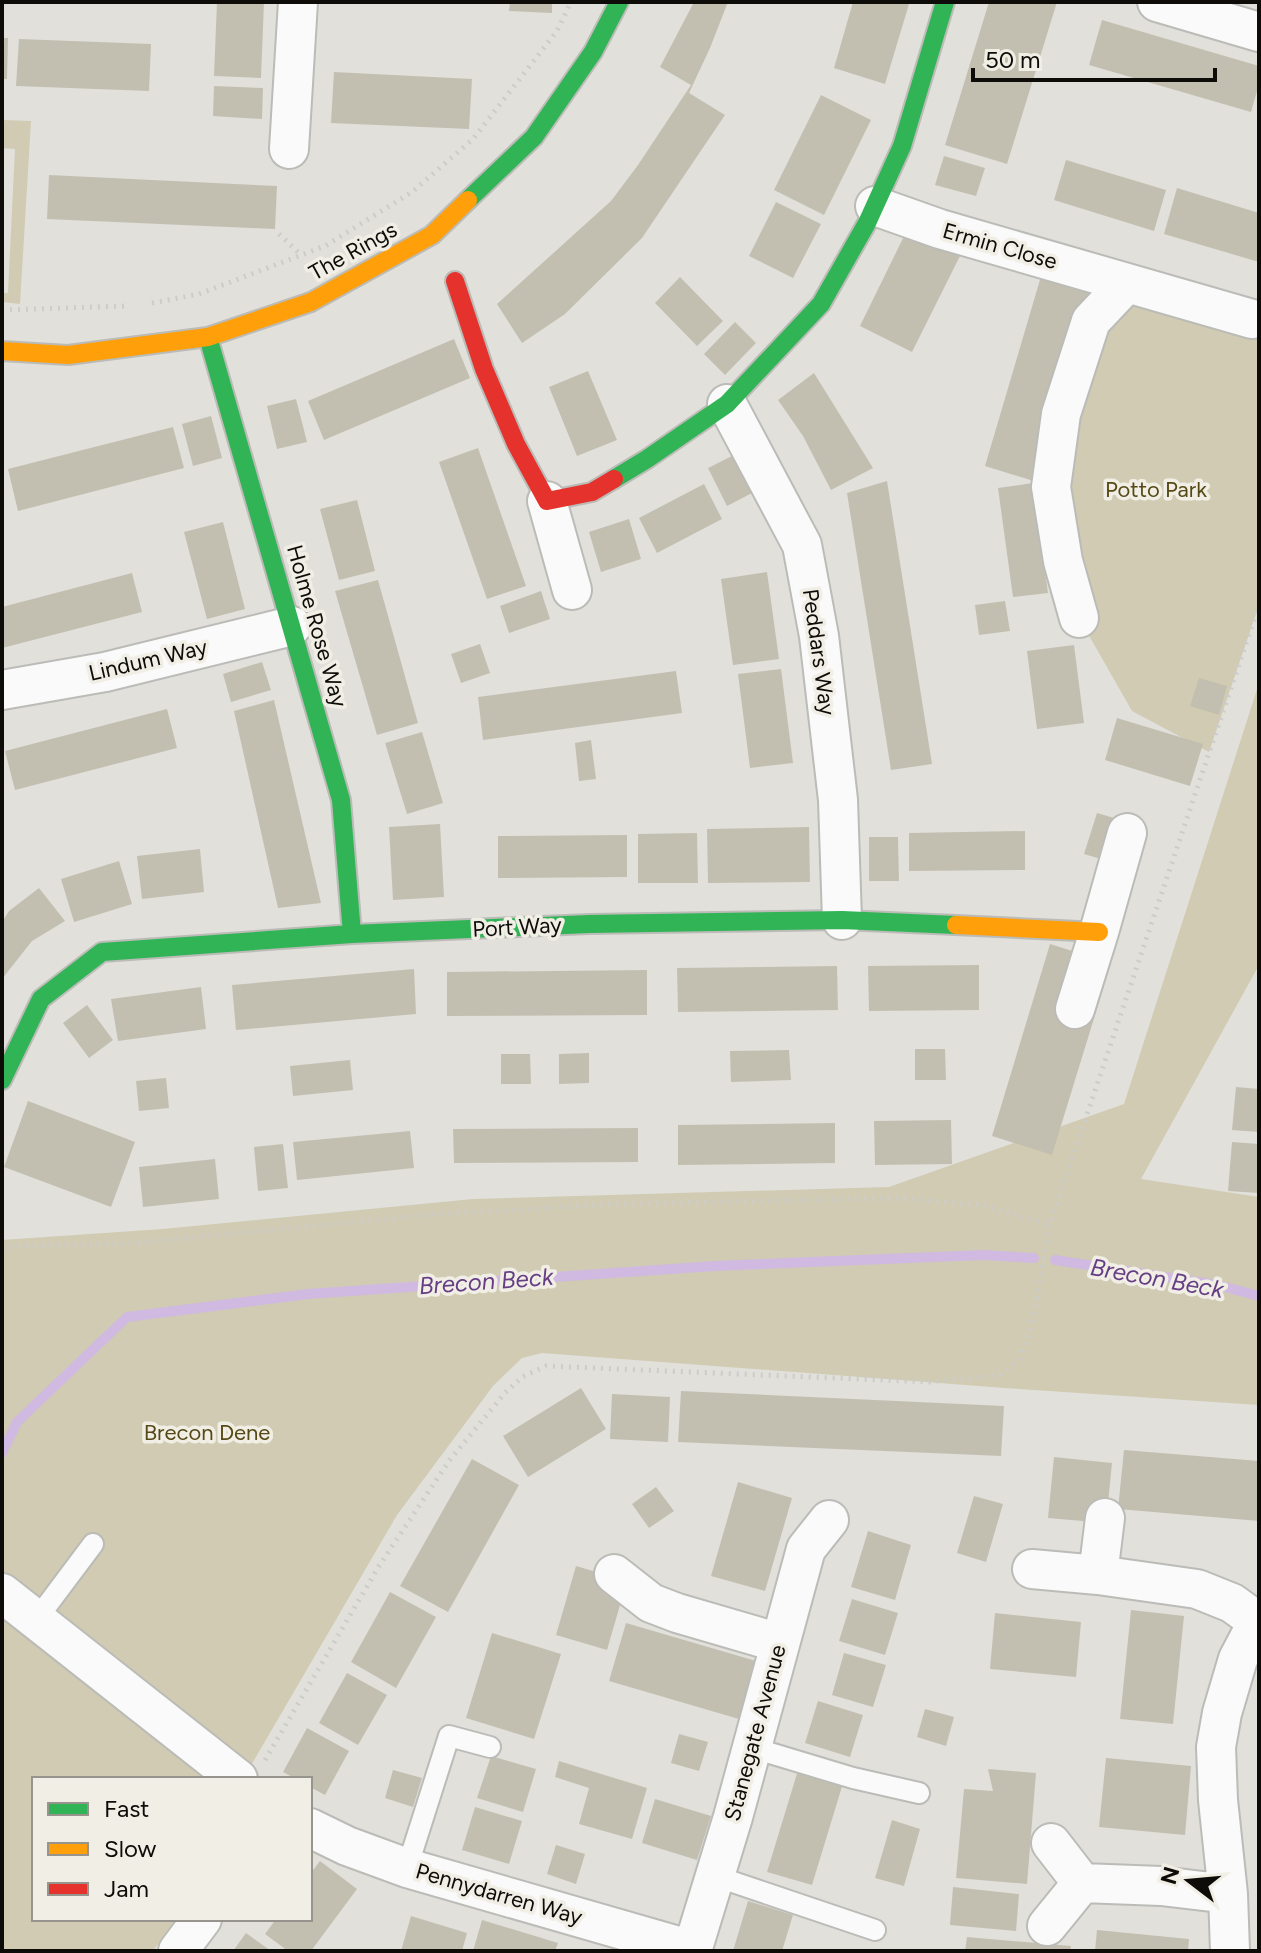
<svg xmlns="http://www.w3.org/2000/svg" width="1261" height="1953" font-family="Figtree,sans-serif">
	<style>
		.green { fill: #d0cbb2 }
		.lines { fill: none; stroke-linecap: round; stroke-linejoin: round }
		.stream { stroke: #d0bae1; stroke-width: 10 }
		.building { fill: #c3bfb0 }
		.lane-casing { stroke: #bbbbb7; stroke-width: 24 }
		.street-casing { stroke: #bbbbb7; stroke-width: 42 }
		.fast-casing { stroke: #bbbbb7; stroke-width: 22 }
		.slow-casing { stroke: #bbbbb7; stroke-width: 22 }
		.jam-casing { stroke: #bbbbb7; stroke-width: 22 }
		.path { stroke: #ccccca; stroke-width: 5; stroke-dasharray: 2 6; stroke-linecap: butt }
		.lane { stroke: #fafafa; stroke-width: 20 }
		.street { stroke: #fafafa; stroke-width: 38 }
		.fast { stroke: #30b455; stroke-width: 18 }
		.slow { stroke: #ff9f0a; stroke-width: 18 }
		.jam { stroke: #e5322d; stroke-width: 18 }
		.labels { text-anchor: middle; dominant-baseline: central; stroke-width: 7; stroke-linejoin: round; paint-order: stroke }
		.street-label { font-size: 22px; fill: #0d0c09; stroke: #f1efe5 }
		.park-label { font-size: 22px; fill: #564915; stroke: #f1efe5 }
		.water-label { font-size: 24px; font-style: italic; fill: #663e85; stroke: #f1efe5 }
	</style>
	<rect width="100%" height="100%" fill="#e1e0db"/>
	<path class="green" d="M2 120 31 121 20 304 2 302V293H8L15 149 2 148Z
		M1127 283 1259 324V605L1209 752 1132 711 1079 618 1061 414Z
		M1259 683V965L1141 1179 1259 1197V1405L1019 1389 542 1353 522 1358 493 1386 397 1515 250 1767 248 1779H34V1919H176L153 1951H2V1240L163 1229 473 1199 889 1187 1124 1104Z"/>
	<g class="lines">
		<path class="stream" d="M1055 1260 1217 1285 1259 1296
			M2 1453 17 1422 127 1317 308 1294 715 1266 983 1255 1034 1258"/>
	</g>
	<path class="building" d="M217 2H264L261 78 214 76Z
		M510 2H552V13L509 11Z
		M694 2H728L710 48 689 93 725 115 642 238 565 314 522 343 497 304 611 201 638 165 691 85 660 67Z
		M853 2H902L909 4 885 84 834 68Z
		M989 2H1057L1007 164 945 145Z
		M1102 20 1259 66V84L1251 112 1089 65Z
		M2 38H8L7 79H2Z
		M19 39 151 44 149 91 16 86Z
		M334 72 472 79 469 129 331 123Z
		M214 86 263 88 262 119 213 116Z
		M821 95 871 120 824 215 774 190Z
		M944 156 985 168 976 196 935 185Z
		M1066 160 1166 190 1154 231 1054 200Z
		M49 175 277 186 275 229 47 219Z
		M1177 188 1259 213V262L1164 234Z
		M776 202 821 224 793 278 749 256Z
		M909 226 962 252 912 352 860 326Z
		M1042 273 1097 289 1040 483 985 466Z
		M680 277 723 321 697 346 655 303Z
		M735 322 756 343 725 375 704 354Z
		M454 339 470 378 324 440 308 401Z
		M588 371 617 440 577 456 549 387Z
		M814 373 873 468 831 490 803 436 778 400Z
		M296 399 307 442 277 449 267 406Z
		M211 416 222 458 193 466 182 424Z
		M173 427 184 468 18 511 8 469Z
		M478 448 526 586 487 599 439 462Z
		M734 455 754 492 727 506 708 468Z
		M887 481 932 764 891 770 847 493Z
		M1033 483 1048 593 1013 597 998 488Z
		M704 484 722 519 657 553 639 518Z
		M357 500 375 571 339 580 320 509Z
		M629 519 641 559 601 572 589 532Z
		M223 522 245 609 207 619 184 532Z
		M767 572 779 659 733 665 721 579Z
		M132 573 142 612 2 648V607Z
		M378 580 418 723 377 735 335 591Z
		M541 591 550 619 509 633 500 606Z
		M1005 601 1010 631 979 635 975 605Z
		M480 644 490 673 461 683 451 654Z
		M1074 645 1084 723 1037 729 1027 651Z
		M262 662 271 690 231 702 223 674Z
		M781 669 793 763 750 768 738 674Z
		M676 671 682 713 483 740 478 697Z
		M1199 678 1227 686 1219 715 1190 706Z
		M274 700 321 903 278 908 234 711Z
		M167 709 177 748 15 790 5 751Z
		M1117 718 1203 744 1190 786 1105 760Z
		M422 732 443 803 407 814 385 743Z
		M591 740 596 779 579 781 575 743Z
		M1097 813 1138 825 1125 866 1084 854Z
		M440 824 444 897 393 900 389 827Z
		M809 827 810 882 708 883 707 829Z
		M1025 831V870L909 871V833Z
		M697 833 698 883H638V834Z
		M627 835V877L498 878V836Z
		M869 837H898L899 881H869Z
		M200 849 204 892 142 899 137 856Z
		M119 861 132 904 74 922 61 879Z
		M39 888 65 921 32 941 2 979V922L9 911Z
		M1050 944 1111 963 1052 1155 992 1136Z
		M979 965V1010L869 1011 868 966Z
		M837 966 838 1010 678 1012 677 968Z
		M414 969 416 1014 236 1030 232 985Z
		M647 970V1015L447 1016V972Z
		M201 987 206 1029 118 1041 111 999Z
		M87 1005 113 1040 89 1058 63 1023Z
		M915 1049H945L946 1080H915Z
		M789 1050 791 1080 731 1082 730 1051Z
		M589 1053V1083L559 1084V1054Z
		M501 1054H530L531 1084H501Z
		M350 1060 353 1090 293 1096 290 1066Z
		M166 1078 169 1108 139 1111 136 1081Z
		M1236 1087 1259 1089V1132L1232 1130Z
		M28 1101 135 1142 111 1207 4 1167Z
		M951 1120 952 1164 875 1165 874 1121Z
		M835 1123V1163L678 1165V1125Z
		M638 1128V1162L454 1163 453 1129Z
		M410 1131 414 1168 297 1180 293 1142Z
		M1232 1142 1259 1144V1193L1228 1191Z
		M283 1144 288 1188 258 1191 254 1147Z
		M215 1159 219 1199 143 1207 139 1167Z
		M581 1388 606 1429 528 1477 503 1436Z
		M681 1391 1004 1406 1001 1456 678 1442Z
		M612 1394 670 1397 668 1442 610 1439Z
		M1124 1450 1259 1461V1521L1118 1509Z
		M1054 1457 1112 1463 1106 1523 1048 1518Z
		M472 1459 519 1485 448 1612 400 1586Z
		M738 1482 792 1498 765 1591 711 1576Z
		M656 1487 674 1511 649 1528 632 1504Z
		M974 1496 1003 1504 986 1562 957 1553Z
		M868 1531 911 1545 895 1600 851 1587Z
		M576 1566 627 1581 607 1650 556 1635Z
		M390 1592 436 1617 396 1688 351 1662Z
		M852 1599 898 1613 885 1655 839 1641Z
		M1131 1610 1184 1616 1173 1724 1120 1719Z
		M995 1613 1081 1622 1076 1677 990 1669Z
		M626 1623 756 1661 739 1719 609 1681Z
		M492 1633 561 1654 534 1739 466 1718Z
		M844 1653 886 1665 873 1707 832 1695Z
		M347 1673 387 1695 358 1745 319 1723Z
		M818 1701 863 1715 850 1757 805 1743Z
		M925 1709 954 1717 946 1746 917 1737Z
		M307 1728 349 1751 325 1795 310 1787V1779H296L283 1772Z
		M679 1734 708 1742 699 1771 671 1763Z
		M491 1756 536 1769 523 1812 477 1798Z
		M1106 1758 1191 1766 1185 1835 1099 1827Z
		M559 1761 647 1788 632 1839 579 1824 589 1788 555 1777Z
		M799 1767 844 1780 812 1885 767 1872Z
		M988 1769 1036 1773 1027 1884 956 1878 964 1789 993 1791Z
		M393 1770 422 1778 413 1807 385 1798Z
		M655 1799 711 1816 697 1860 642 1843Z
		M475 1807 522 1821 509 1864 462 1850Z
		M892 1820 920 1829 904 1886 875 1878Z
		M556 1845 585 1854 576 1884 547 1874Z
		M320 1861 357 1889 311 1951H288L265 1934 276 1919H310V1874Z
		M953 1887 1019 1894 1016 1931 950 1925Z
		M748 1901 793 1915 782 1951H733Z
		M411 1916 467 1933 462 1951H401Z
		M482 1920 558 1943 555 1951H473Z
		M1097 1930 1189 1939 1188 1951H1095Z
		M246 1933 271 1951H233Z
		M967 1937 1071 1946 1070 1951H965Z"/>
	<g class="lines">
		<defs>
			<path id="lane" d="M36 1620 93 1544
				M750 1747 853 1778 919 1793
				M407 1868 449 1736 490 1747
				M715 1876 875 1930"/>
			<path id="street" d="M1157 2 1259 32
				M289 149 298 2
				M875 206 940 229 1252 319
				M727 404 802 545 819 636 838 800 842 920
				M547 501 572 590
				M1079 618 1063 561 1051 487 1061 414 1091 321 1127 283
				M2 690 105 672 292 626
				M1075 1009 1099 932 1127 833
				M1032 1569 1098 1575 1197 1589 1232 1603 1257 1621
				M614 1574 651 1603 677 1613 780 1643
				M1098 1575 1105 1518
				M2 1593 238 1779
				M310 1828 347 1846 407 1868 692 1950
				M1051 1843 1082 1883
				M1047 1926 1082 1883 1161 1886 1228 1894
				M178 1951 202 1919
				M692 1951 733 1817 806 1549 829 1520
				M1230 1951 1228 1894 1218 1800 1216 1747 1222 1713 1238 1659 1259 1619"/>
			<path id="fast" d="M468 200 534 137 593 52 619 2
				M208 337 341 800 352 934
				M614 479 647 459 727 404 821 304 867 223 902 146 945 2
				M2 1080 41 999 102 952 352 934 589 924 842 920 956 925"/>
			<path id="slow" d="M2 351 68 355 208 337 311 302 432 235 468 200
				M956 925 1099 932"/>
			<path id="jam" d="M455 281 484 369 516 444 547 501 592 492 614 479"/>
		</defs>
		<use href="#lane" class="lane-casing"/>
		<use href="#street" class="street-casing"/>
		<use href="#fast" class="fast-casing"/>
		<use href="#slow" class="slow-casing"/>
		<use href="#jam" class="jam-casing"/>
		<path class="path" d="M279 234 301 255
			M152 303 199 294 325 246 412 192 473 139 557 31 571 2
			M2 310 126 306
			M2 1248 16 1246 123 1244 438 1214 621 1204 899 1198 980 1205 1050 1224
			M265 1760 379 1566 449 1461 504 1394 522 1377 546 1366 930 1382 1000 1375 1019 1359 1031 1330 1050 1224 1259 605"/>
		<use href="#lane" class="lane"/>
		<use href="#street" class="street"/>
		<use href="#fast" class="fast"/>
		<use href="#slow" class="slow"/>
		<use href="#jam" class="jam"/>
	</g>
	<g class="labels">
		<g class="street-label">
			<text transform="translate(1000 246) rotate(16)">Ermin Close</text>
			<text transform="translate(353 251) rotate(-29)">The Rings</text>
			<text transform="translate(317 626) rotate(74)">Holme Rose Way</text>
			<text transform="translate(819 652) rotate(82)">Peddars Way</text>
			<text transform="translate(148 660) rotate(-13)">Lindum Way</text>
			<text transform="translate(517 927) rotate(-3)">Port Way</text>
			<text transform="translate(755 1733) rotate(-75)">Stanegate Avenue</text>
			<text transform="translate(499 1894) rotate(16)">Pennydarren Way</text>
		</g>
		<g class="park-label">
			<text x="1156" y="489">Potto Park</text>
			<text x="207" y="1432">Brecon Dene</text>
		</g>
		<g class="water-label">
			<text transform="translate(1157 1278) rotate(10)">Brecon Beck</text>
			<text transform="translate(486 1281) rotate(-4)">Brecon Beck</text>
		</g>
	</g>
	<rect width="1261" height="1953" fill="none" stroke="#0d0c09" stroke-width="8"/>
	<rect x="32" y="1777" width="280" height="144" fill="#f1efe5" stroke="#96948d" stroke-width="2"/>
	<rect x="48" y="1803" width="40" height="12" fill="#30b455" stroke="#96948d" stroke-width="2"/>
	<text x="104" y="1817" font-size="24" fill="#0d0c09">Fast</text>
	<rect x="48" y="1843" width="40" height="12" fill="#ff9f0a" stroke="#96948d" stroke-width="2"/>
	<text x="104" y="1857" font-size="24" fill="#0d0c09">Slow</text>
	<rect x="48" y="1883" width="40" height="12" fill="#e5322d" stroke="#96948d" stroke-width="2"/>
	<text x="104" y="1897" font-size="24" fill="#0d0c09">Jam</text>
	<g transform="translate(1189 1881) rotate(286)" stroke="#f1efe5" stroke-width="6" paint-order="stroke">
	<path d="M0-6L14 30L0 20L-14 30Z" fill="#0d0c09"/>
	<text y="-12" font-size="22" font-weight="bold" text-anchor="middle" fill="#0d0c09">N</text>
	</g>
	<path d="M973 68v12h242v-12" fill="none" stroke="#0d0c09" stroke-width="4"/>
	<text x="985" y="68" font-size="24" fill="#0d0c09" stroke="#f1efe5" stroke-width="6" paint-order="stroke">50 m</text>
</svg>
